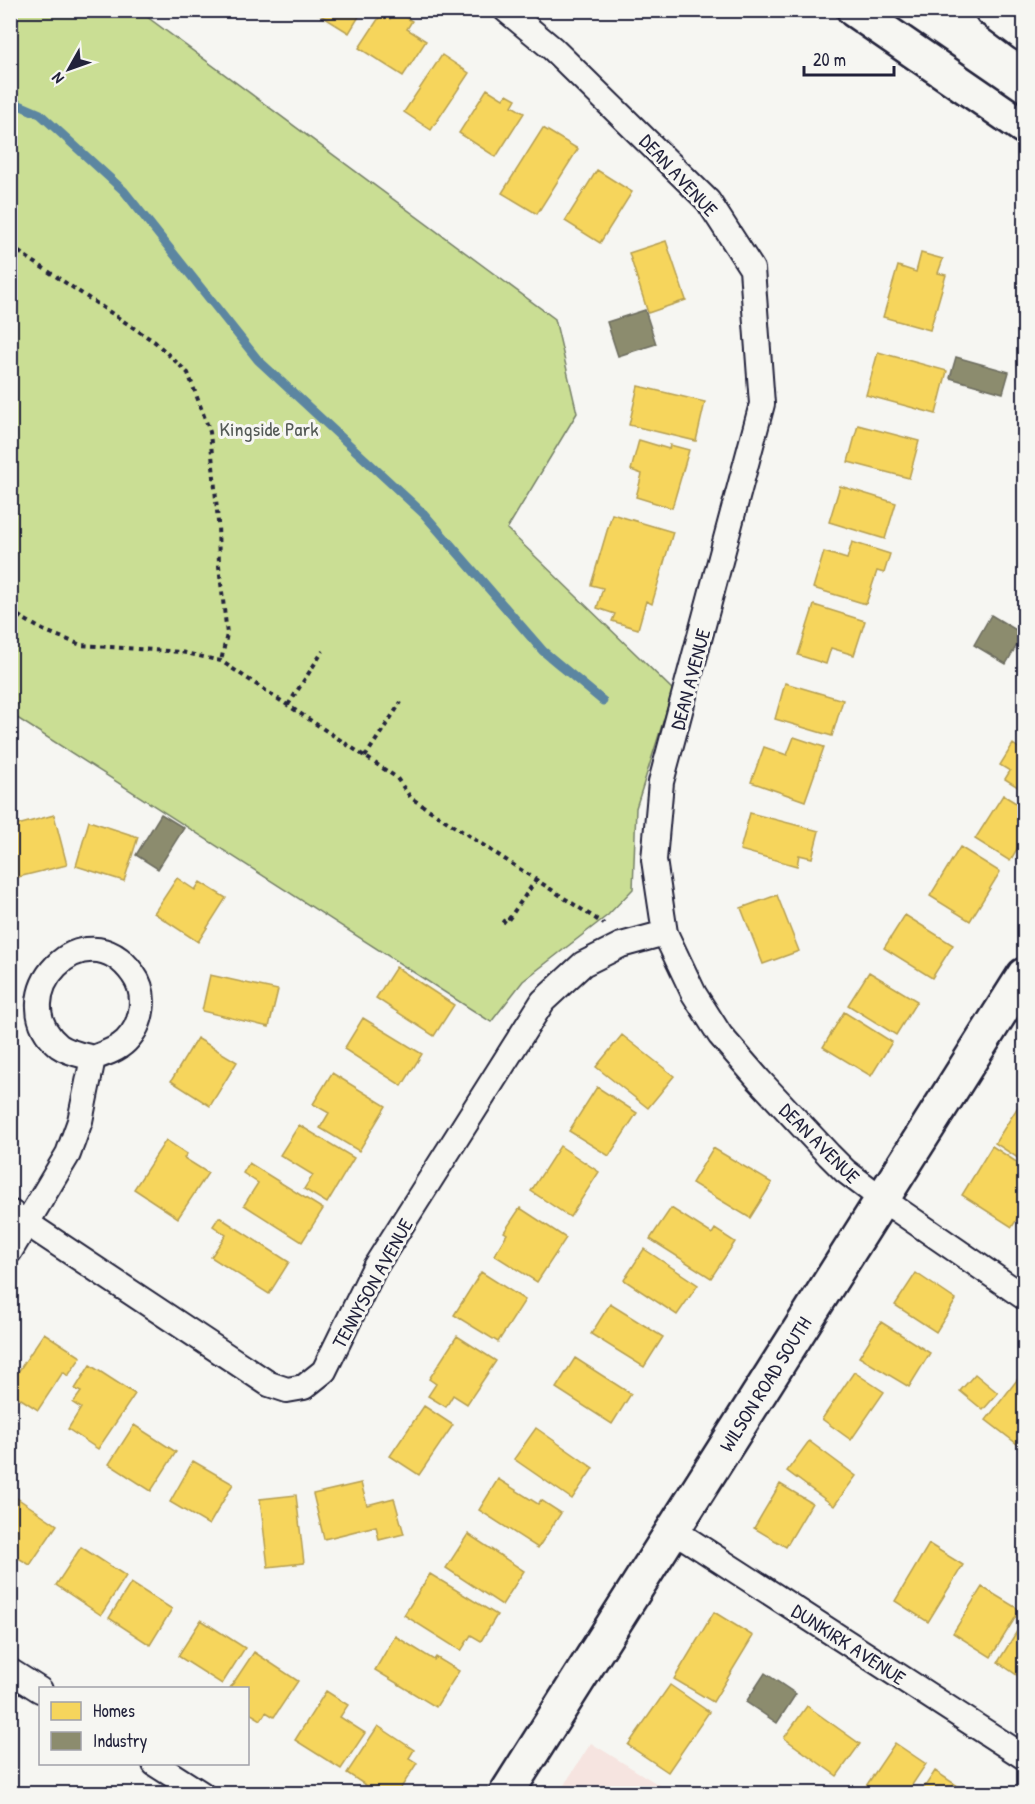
<svg xmlns="http://www.w3.org/2000/svg" width="1035" height="1804" font-family="'Patrick Hand',sans-serif">
	<style>
		.built { fill: #f6e4e0 }
		.green { fill: #cade94; stroke: #768068; stroke-width: 1.5 }
		.homes { fill: #f6d55c; stroke: #b69f52; stroke-width: 1.5 }
		.industry { fill: #8c8c6e; stroke: #6c6c5f; stroke-width: 1.5 }
		.lines { fill: none; stroke-linecap: round; stroke-linejoin: round }
		.stream { stroke: #5c86a1; stroke-width: 9 }
		.street-casing { stroke: #22223b; stroke-width: 28 }
		.secondary-casing { stroke: #22223b; stroke-width: 38 }
		.highway-casing { stroke: #22223b; stroke-width: 38 }
		.path { stroke: #22223b; stroke-width: 4; stroke-dasharray: 4.5 4.5; stroke-linecap: butt }
		.street { stroke: #f6f6f2; stroke-width: 24 }
		.secondary { stroke: #f6f6f2; stroke-width: 33 }
		.highway { stroke: #f6f6f2; stroke-width: 33 }
		.labels { text-anchor: middle; dominant-baseline: central; stroke-width: 6; stroke-linejoin: round; paint-order: stroke }
		.street-label { font-size: 20px; fill: #22223b; stroke: #f6f6f2 }
		.park-label { font-size: 20px; fill: #545a56; stroke: #f6f6f2 }
	</style>
	<rect width="100%" height="100%" fill="#f6f6f2"/>
	<filter id="ink" filterUnits="userSpaceOnUse"><feTurbulence type="fractalNoise" baseFrequency=".0167" numOctaves="2"/><feDisplacementMap in="SourceGraphic" scale="12" xChannelSelector="R" yChannelSelector="G"/><feConvolveMatrix kernelMatrix="1 2 1 2 8 2 1 2 1" color-interpolation-filters="sRGB"/></filter>
	<g filter="url(#ink)">
		<path class="built" d="M591 1743 672 1793H559Z"/>
		<path class="green" d="M11 10 139 11 555 319 577 413 507 529 673 690 636 808 633 889 608 915 523 981 491 1022 11 714Z"/>
		<path class="homes" d="M312 10H363L349 33Z
			M395 11 412 21 407 29 426 41 403 76 359 48 382 13 390 19Z
			M442 55 469 73 431 130 404 112Z
			M487 89 503 99 507 94 516 99 512 106 524 113 496 157 459 133Z
			M543 128 578 149 537 214 502 193Z
			M597 170 632 192 600 243 565 221Z
			M666 241 686 300 648 313 629 253Z
			M921 253 943 259 938 273 946 275 930 330 883 317 898 266 916 272Z
			M878 352 947 371 936 414 866 395Z
			M638 386 705 402 696 441 629 425Z
			M858 425 919 441 909 478 848 462Z
			M639 440 669 449 670 445 689 450 672 508 636 497 642 474 631 470Z
			M840 486 896 503 885 539 829 522Z
			M612 514 673 532 652 604 646 601 638 629 612 621 615 614 597 608 603 588 591 585Z
			M852 542 890 554 884 573 877 571 866 604 813 588 824 552 847 559Z
			M814 605 865 621 854 655 831 648 826 664 798 655Z
			M785 683 843 700 832 736 775 719Z
			M794 737 824 747 805 801 751 782 764 747 787 755Z
			M1013 744 1023 751 1024 749V791L1005 779 1010 771 1000 765Z
			M1003 795 1024 808V837L1010 861 975 839Z
			M750 813 819 831 812 858 799 855 797 866 740 850Z
			M54 815 67 865 10 879V827Z
			M89 821 138 837 124 881 76 866Z
			M960 847 1000 872 970 921 930 896Z
			M177 878 195 890 200 882 226 898 198 942 154 913Z
			M777 895 799 951 763 964 741 908Z
			M905 915 953 945 932 978 884 948Z
			M396 967 454 1005 434 1036 376 998Z
			M869 972 917 1001 896 1035 848 1005Z
			M210 975 278 990 269 1027 202 1011Z
			M844 1012 892 1042 871 1076 823 1047Z
			M363 1018 422 1054 402 1086 344 1049Z
			M622 1035 674 1076 648 1108 596 1067Z
			M197 1038 237 1062 210 1106 171 1081Z
			M332 1073 386 1106 359 1151 320 1128 329 1113 313 1104Z
			M597 1087 637 1113 609 1156 569 1131Z
			M1019 1105 1024 1109V1162L995 1143Z
			M299 1125 354 1158 327 1203 304 1189 313 1175 280 1155Z
			M166 1140 187 1154 184 1158 208 1173 178 1218 134 1189Z
			M560 1146 599 1172 570 1217 531 1191Z
			M992 1146 1024 1167V1208L1012 1227 962 1195Z
			M713 1148 772 1183 750 1218 692 1183Z
			M249 1163 323 1209 302 1242 244 1205 258 1183 243 1173Z
			M520 1208 566 1238 537 1282 494 1255 507 1234 504 1232Z
			M671 1208 712 1234 715 1229 735 1242 711 1278 650 1239Z
			M219 1217 289 1262 269 1294 211 1257 226 1235 213 1226Z
			M644 1249 698 1285 677 1315 624 1280Z
			M481 1272 525 1300 498 1342 454 1315Z
			M916 1273 956 1300 936 1332 895 1305Z
			M610 1304 663 1337 644 1367 591 1334Z
			M881 1322 930 1353 909 1387 859 1357Z
			M44 1333 81 1357 68 1376 63 1372 38 1410 10 1392V1384Z
			M457 1336 496 1361 467 1404 453 1395 446 1407 428 1396 436 1384 429 1379Z
			M575 1358 631 1394 612 1424 556 1388Z
			M90 1365 135 1394 98 1449 68 1429 81 1408 73 1403 81 1392 75 1389Z
			M1024 1371V1443L1021 1447 986 1420Z
			M854 1372 884 1392 851 1440 822 1419Z
			M975 1374 998 1393 983 1410 960 1391Z
			M424 1406 453 1425 419 1475 390 1456Z
			M134 1425 176 1452 151 1491 109 1464Z
			M536 1428 593 1468 572 1499 514 1459Z
			M809 1441 856 1476 834 1506 787 1471Z
			M193 1461 233 1484 209 1525 170 1502Z
			M498 1479 538 1504 541 1500 561 1513 538 1548 479 1510Z
			M361 1483 367 1505 394 1498 404 1534 379 1540 376 1526 324 1539 313 1494Z
			M780 1484 812 1503 786 1547 754 1528Z
			M296 1495 304 1563 268 1567 260 1499Z
			M14 1496 57 1525 30 1565 10 1553V1501Z
			M468 1534 524 1571 502 1605 446 1568Z
			M929 1544 963 1565 928 1622 895 1601Z
			M81 1547 126 1576 101 1615 56 1585Z
			M430 1574 497 1615 481 1641 471 1635 461 1651 404 1615Z
			M131 1583 172 1609 150 1645 109 1618Z
			M982 1587 1020 1610 991 1657 953 1633Z
			M714 1612 753 1636 713 1702 674 1679Z
			M201 1620 245 1648 222 1684 178 1656Z
			M1024 1620V1680L998 1662Z
			M395 1636 434 1660 436 1657 459 1671 436 1707 375 1670Z
			M254 1652 298 1681 274 1717 266 1712 261 1720 248 1712V1688H230Z
			M670 1685 709 1712 668 1772 628 1745Z
			M326 1691 348 1705 340 1717 365 1733 341 1769 295 1740Z
			M807 1706 860 1744 837 1776 784 1738Z
			M378 1726 414 1750 409 1758 417 1763 397 1794H379L347 1773Z
			M895 1743 926 1764 906 1794H864L862 1792Z
			M935 1771 970 1794H920Z"/>
		<path class="industry" d="M645 310 656 344 618 356 607 322Z
			M956 357 1009 372 1003 393 950 378Z
			M991 615 1023 634 1006 664 974 645Z
			M161 814 184 828 158 869 136 855Z
			M765 1673 796 1694 777 1723 746 1702Z"/>
		<g class="lines">
			<path class="stream" d="M10 101 40 114 124 191 258 360 424 514 543 651 603 701"/>
			<defs>
				<path id="street" d="M506 10 553 49 708 201 752 269 762 404 661 782 654 860 665 933 694 994 720 1035 759 1080 829 1155 845 1171 882 1199 1024 1297
					M10 1212 269 1384 287 1390 304 1387 324 1371 375 1267 543 1001 583 964 621 945 665 933
					M10 1251 68 1154 80 1121 93 1058C104 1054 117 1050 126 1041 143 1024 148 994 133 974 85 906 0 997 59 1046 69 1053 82 1055 93 1058
					M673 1530 1024 1757
					M10 1671 40 1690
					M155 1764 202 1794"/>
				<path id="secondary" d="M506 1794 1024 975"/>
				<path id="highway" d="M854 10 1024 127
					M992 10 1024 34"/>
			</defs>
			<use href="#street" class="street-casing"/>
			<use href="#secondary" class="secondary-casing"/>
			<use href="#highway" class="highway-casing"/>
			<path class="path" d="M10 249 16 250 155 342 188 373 210 432 218 522 219 566 227 634 221 661
				M10 611 43 630 81 645 181 652 221 661 396 777 411 798 604 924
				M288 705 323 651
				M365 757 401 702
				M502 920 506 923 536 880"/>
			<use href="#street" class="street"/>
			<use href="#secondary" class="secondary"/>
			<use href="#highway" class="highway"/>
		</g>
	</g>
	<g class="labels">
		<g class="street-label">
			<text transform="translate(679 175) rotate(47)">DEAN AVENUE</text>
			<text transform="translate(690 679) rotate(-75)">DEAN AVENUE</text>
			<text transform="translate(820 1143) rotate(45)">DEAN AVENUE</text>
			<text transform="translate(372 1283) rotate(-61)">TENNYSON AVENUE</text>
			<text transform="translate(765 1384) rotate(-58)">WILSON ROAD SOUTH</text>
			<text transform="translate(849 1644) rotate(33)">DUNKIRK AVENUE</text>
		</g>
		<g class="park-label">
			<text x="269" y="428">Kingside Park</text>
		</g>
	</g>
	<rect width="1035" height="1804" fill="none" stroke="#f6f6f2" stroke-width="36"/>
	<rect x="18" y="18" width="999" height="1768" fill="none" stroke="#22223b" stroke-width="2" filter="url(#ink)"/>
	<rect x="39" y="1687" width="210" height="78" fill="#f6f6f2" stroke="#a1a1a9" stroke-width="1.5"/>
	<rect x="51" y="1702" width="30" height="18" fill="#f6d55c" stroke="#a1a1a9" stroke-width="1.5"/>
	<text x="93" y="1717" font-size="18" fill="#22223b">Homes</text>
	<rect x="51" y="1732" width="30" height="18" fill="#8c8c6e" stroke="#a1a1a9" stroke-width="1.5"/>
	<text x="93" y="1747" font-size="18" fill="#22223b">Industry</text>
	<g transform="translate(69 69) rotate(230)" stroke="#f6f6f2" stroke-width="4.5" paint-order="stroke">
	<path d="M0-4.5L10 22L0 15L-10 22Z" fill="#22223b"/>
	<text y="-9" font-size="16" font-weight="bold" text-anchor="middle" fill="#22223b">N</text>
	</g>
	<path d="M804 66v9h90v-9" fill="none" stroke="#22223b" stroke-width="3"/>
	<text x="813" y="66" font-size="18" fill="#22223b" stroke="#f6f6f2" stroke-width="4.5" paint-order="stroke">20 m</text>
</svg>
